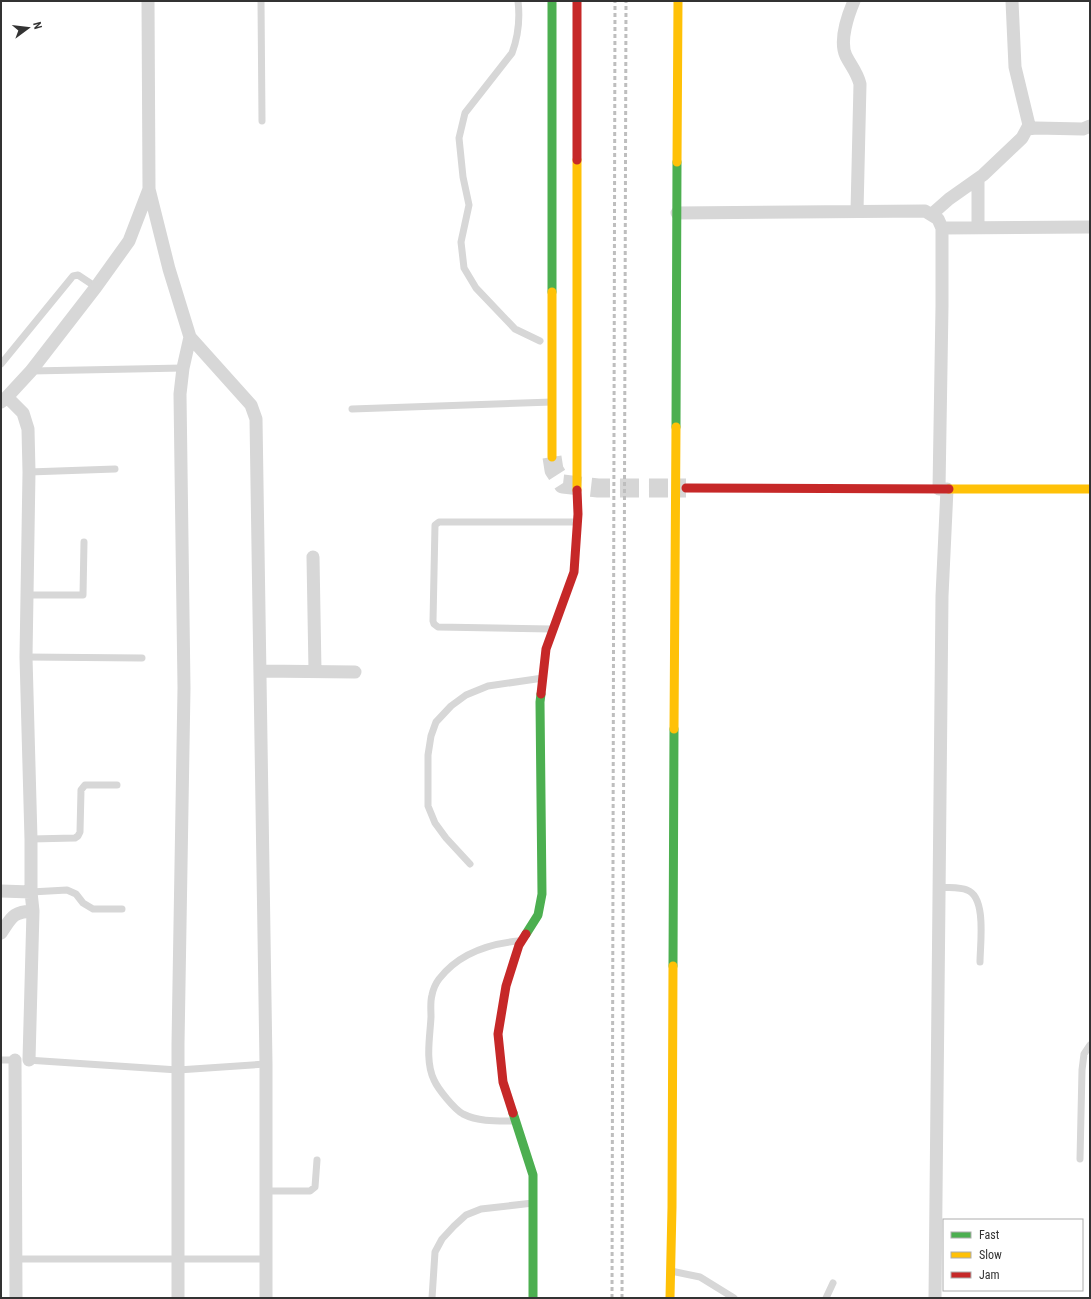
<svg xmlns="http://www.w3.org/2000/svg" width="1091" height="1299" font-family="'Roboto Condensed',sans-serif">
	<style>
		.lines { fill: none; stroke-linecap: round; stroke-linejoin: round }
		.secondary-tunnel { stroke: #d6d6d6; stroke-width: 19; stroke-dasharray: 19 10; stroke-linecap: butt }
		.lane { stroke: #d7d7d7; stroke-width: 7 }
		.street { stroke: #d7d7d7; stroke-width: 13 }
		.fast { stroke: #4caf50; stroke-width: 9 }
		.slow { stroke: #ffc107; stroke-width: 9 }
		.jam { stroke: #c62828; stroke-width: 9 }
		.rail { stroke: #bebebe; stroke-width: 3; stroke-dasharray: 4 3; stroke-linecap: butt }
	</style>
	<rect width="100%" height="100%" fill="#fff"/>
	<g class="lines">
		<path class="secondary-tunnel" d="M552 457 554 470 563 484 598 488H686"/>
		<path class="lane" d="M261 1 262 121
			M518 1C520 18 518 37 512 53L465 113 459 138 463 177 469 205 461 242 464 268 476 288 515 329 540 341
			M1 364 73 276 78 275 96 287
			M31 371 183 368
			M352 409 552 402
			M29 472 115 469
			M27 595H83L84 542
			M551 629 438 627 434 624 433 621 435 525 439 522H577
			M26 657 142 658
			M31 839 75 838 78 836 80 832 81 790 85 785H117
			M470 864 446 838 435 823 428 806V755L431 736 436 722 451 706 466 695 488 686 543 678
			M940 887C948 888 960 887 967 890 987 897 980 945 980 962
			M31 892 67 890 76 894 83 903 93 909H122
			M1 1060H17
			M27 1060 178 1070 266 1064
			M514 1121C497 1121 479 1122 463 1114 454 1109 438 1089 434 1080 425 1061 430 1037 431 1017 431 1010 430 1002 432 995 433 990 436 983 439 979 459 953 488 944 518 941
			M1080 1159 1082 1070 1084 1054 1090 1045
			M266 1191H310L315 1187 317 1160
			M16 1259H266
			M671 1271 700 1277 734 1298
			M432 1298 435 1252 442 1239 454 1226 466 1215 481 1209 533 1203
			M826 1298 833 1283"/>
		<path class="street" d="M854 1C848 15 839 41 846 56 851 66 857 72 860 84L857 211
			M1027 129 1036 128 1083 129 1090 126
			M978 179V227
			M149 189 169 269 190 337 183 368 180 394 184 688 178 1044V1298
			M677 213 925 211 938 219 942 228V306L939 489
			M932 214 949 199 983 175 1022 138 1029 125 1015 67 1012 1
			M942 228 1090 227
			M190 337 251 405 256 419 266 1064V1298
			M7 397 23 413 28 429 29 472 26 657 31 839V892L33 911 29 1060
			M1 402 7 397 31 371 96 287 129 241 149 189 148 1
			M313 557 315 671
			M260 671 355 672
			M1 891 31 892
			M1 933C12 917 12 912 33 911
			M15 1060 16 1298
			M935 1298 942 596 947 489"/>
		<path class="fast" d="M552 1V292
			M676 427 677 162
			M526 934 538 915 542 894 540 702 541 694
			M673 966 674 729
			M513 1113 533 1175V1298"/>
		<path class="slow" d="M677 162 678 1
			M552 292V457
			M949 489H1090
			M577 490V160
			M674 729 676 427
			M670 1298 672 1207 673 966"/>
		<path class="jam" d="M577 1V160
			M686 488 949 489
			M541 694 546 649 574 572 578 514 577 490
			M513 1113 503 1082 498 1034 506 986 519 945 526 934"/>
		<path class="rail" d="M612 1298 615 1
			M622 1298 626 1"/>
	</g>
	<rect width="1091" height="1299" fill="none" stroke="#333333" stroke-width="4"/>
	<rect x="943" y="1219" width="140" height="72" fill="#ffffff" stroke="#adadad"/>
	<rect x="951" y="1232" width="20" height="6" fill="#4caf50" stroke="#adadad"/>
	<text x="979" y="1239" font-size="12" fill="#333333">Fast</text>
	<rect x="951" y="1252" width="20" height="6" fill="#ffc107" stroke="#adadad"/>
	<text x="979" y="1259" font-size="12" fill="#333333">Slow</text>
	<rect x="951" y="1272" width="20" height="6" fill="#c62828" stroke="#adadad"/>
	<text x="979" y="1279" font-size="12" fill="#333333">Jam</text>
	<g transform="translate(28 28) rotate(75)" stroke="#ffffff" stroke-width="3" paint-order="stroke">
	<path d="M0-3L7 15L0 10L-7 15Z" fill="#333333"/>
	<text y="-6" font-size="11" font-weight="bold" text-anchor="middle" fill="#333333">N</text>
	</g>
</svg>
